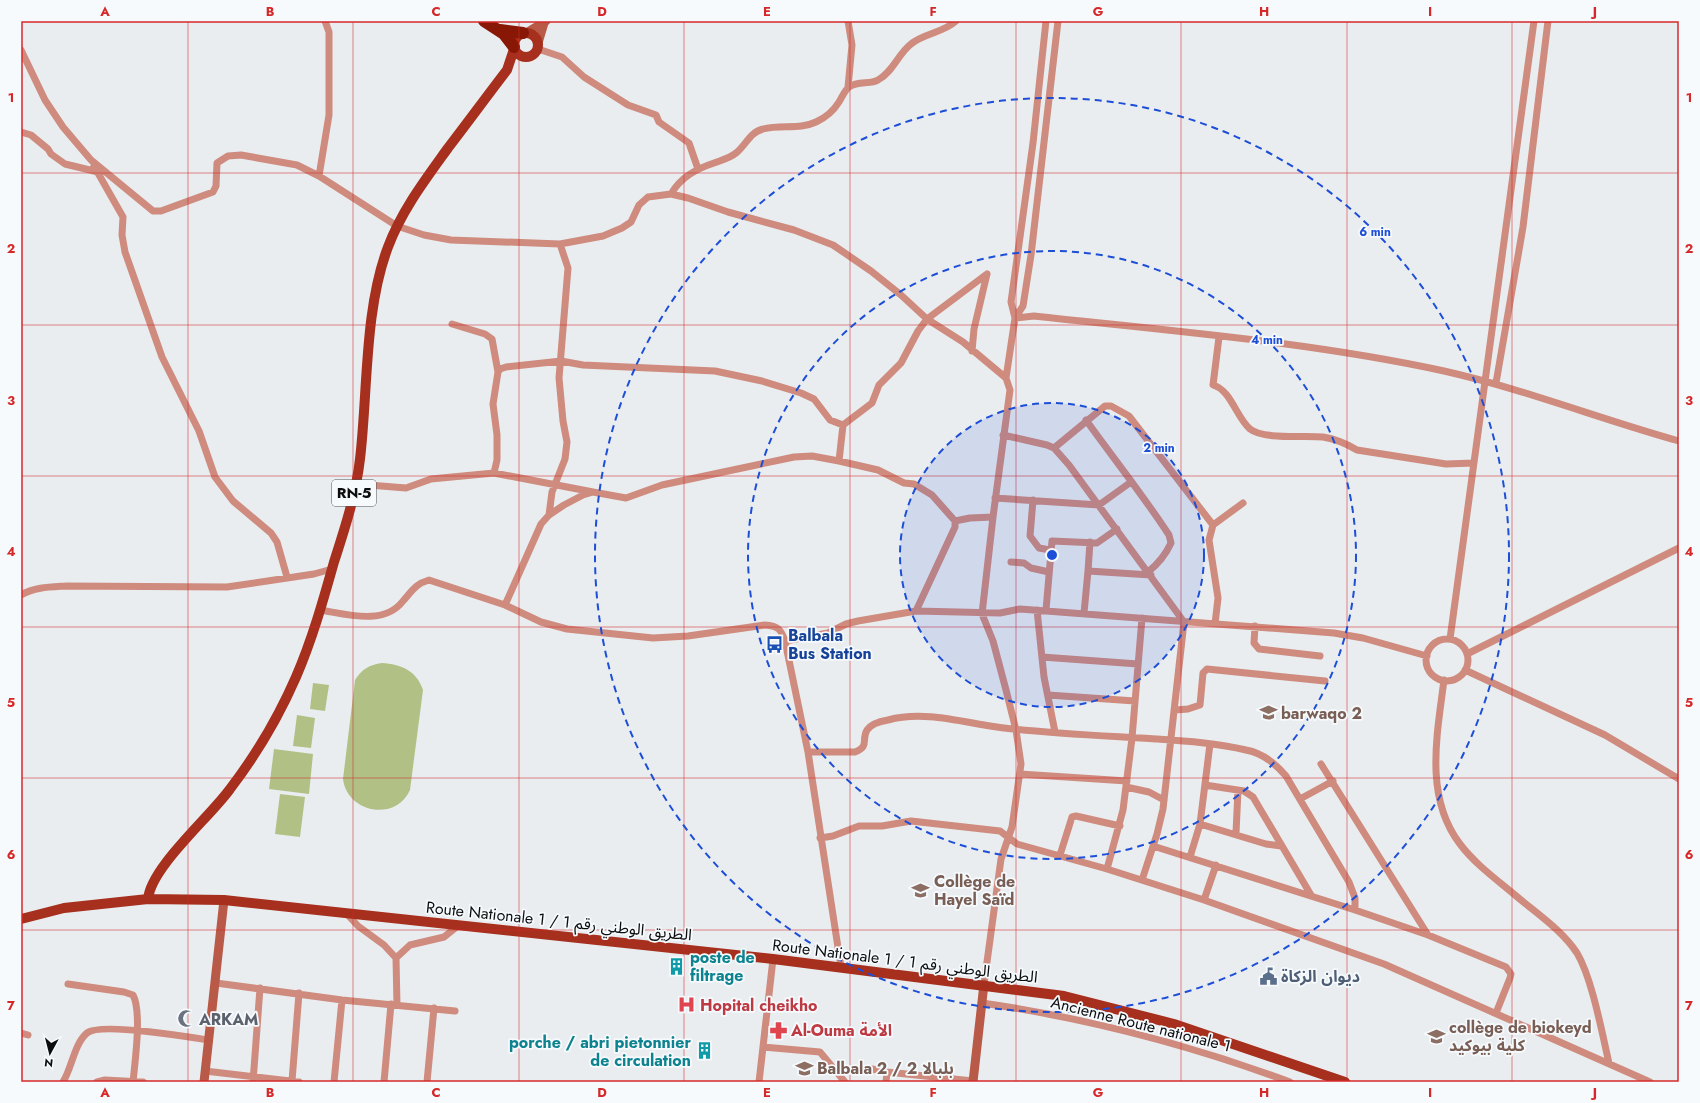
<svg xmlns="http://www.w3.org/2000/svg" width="1700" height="1103" font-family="Jost,'Noto Sans Arabic',sans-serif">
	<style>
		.green { fill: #b1c186 }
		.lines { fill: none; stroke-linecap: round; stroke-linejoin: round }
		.street { stroke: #ce8b7e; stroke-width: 7 }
		.secondary { stroke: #b95948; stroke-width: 9 }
		.primary { stroke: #a62f1d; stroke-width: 10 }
		.highway { stroke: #881706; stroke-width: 12 }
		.grid { fill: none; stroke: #d62828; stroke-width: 1; stroke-opacity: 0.55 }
		.ring { fill: none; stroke: #1d4ed8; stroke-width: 2; stroke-dasharray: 7 5 }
		.labels { text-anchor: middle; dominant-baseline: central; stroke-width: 3.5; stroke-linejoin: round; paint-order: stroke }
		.shield { fill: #f6fafd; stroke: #525456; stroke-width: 1 }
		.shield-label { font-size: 15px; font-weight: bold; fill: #0c0d0e }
		.transit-label { font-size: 16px; font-weight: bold; fill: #164399; stroke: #f6fafd; text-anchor: start }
		.education-label { font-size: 16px; font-weight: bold; fill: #785e54; stroke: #f6fafd; text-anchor: start }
		.street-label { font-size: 16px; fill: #0c0d0e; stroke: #f6fafd }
		.culture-label { font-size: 16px; font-weight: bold; fill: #0d838f; stroke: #f6fafd; text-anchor: start }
		.service-label { font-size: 16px; font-weight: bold; fill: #4e5e75; stroke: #f6fafd; text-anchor: start }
		.health-label { font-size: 16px; font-weight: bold; fill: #be3a42; stroke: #f6fafd; text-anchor: start }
		.worship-label { font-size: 16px; font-weight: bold; fill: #5b616d; stroke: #f6fafd; text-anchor: start }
		.centre { fill: #1d4ed8; stroke: #f6fafd; stroke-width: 2 }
		.ring-label { font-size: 12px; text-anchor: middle; font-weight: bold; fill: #1d4ed8; stroke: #f6fafd; stroke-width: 3.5; stroke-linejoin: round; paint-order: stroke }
		.neatline { fill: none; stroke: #d62828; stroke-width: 1.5 }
		.grid-label { font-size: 13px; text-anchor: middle; font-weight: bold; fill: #d62828 }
	</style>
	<rect width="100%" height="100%" fill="#e9edf0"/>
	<path class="green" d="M382 663C401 664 417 671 423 690L410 790C396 822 347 813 343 779L355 680C362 669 369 665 382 663Z
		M313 683 329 685 325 711 310 709Z
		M297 715 315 718 311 748 293 746Z
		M274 749 313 754 309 794 269 789Z
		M280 794 305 797 300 837 275 834Z"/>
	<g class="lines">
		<path class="street" d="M848 21 852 45 848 87
			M538 49 562 57 584 77 628 105 656 115 659 122 689 143 698 169
			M21 50 45 100 63 127 91 160 153 211H161L213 192 216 186 217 163 228 156 241 155 297 165 319 176 397 226 424 235 451 240 560 244 603 236 622 228 631 222 639 205 648 197 671 194 688 198 728 212 794 230 833 245 871 271 901 295 927 319 963 342 1006 378 1010 390 993 517 982 614 993 641 1006 690 1016 730 1021 764 1012 827 1001 859 984 984
			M21 132 31 135 48 149 51 154 65 164 98 172
			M94 166 123 217 122 235 125 252 162 357 199 431 215 477 233 501 271 533 277 542 287 577
			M319 176 329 115V32L325 21
			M671 194C681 177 696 169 714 163 722 160 730 158 736 153 746 145 750 132 763 129 781 124 799 130 816 122 825 118 834 110 839 102 842 97 845 90 849 87 858 80 870 85 878 80 893 72 898 54 911 44 924 33 943 33 956 21
			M1015 318 1034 316C1171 331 1310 342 1444 371 1524 389 1600 419 1679 441
			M1015 318 1023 306 1031 255 1058 21
			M452 324 485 334 492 339 498 372
			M1219 337 1213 385C1231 390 1236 417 1250 429 1264 440 1305 435 1323 437 1336 439 1347 444 1357 450L1446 464 1474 463
			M972 351 974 329 987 274
			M1006 378 1015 318 1011 302 1033 143 1046 21
			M1496 383 1523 227 1548 21
			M1086 420C1114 459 1143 495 1169 535L1171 543C1166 554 1158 564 1148 572
			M1003 435 1047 445 1054 448 1069 465 1184 622 1163 809 1157 834 1142 880
			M1054 448 1105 406H1111L1129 416 1213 525
			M839 461 843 425 872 403 879 385 901 363 918 331 927 319 987 274
			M494 473 497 460V435L493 404 498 372 500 369 506 367 561 361 583 365 715 371 762 381 801 393 814 399 830 420 843 425
			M356 484 406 488 431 479 494 473 593 492
			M995 498 1099 505 1131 482
			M1033 500 1030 536 1039 548 1050 550
			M549 515 552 492 565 459 567 442 563 421 559 378 568 268 560 244
			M955 521 970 518 993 517
			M1011 562 1024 563 1031 568 1049 572
			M1088 571 1090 542
			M21 595C35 587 50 587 66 586L227 587 314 574 332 569
			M505 605 541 524 549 515 564 505 583 495 593 492 626 498 662 485 794 457 812 456 839 461 878 470 904 483 914 484 932 495 955 521V527L916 611 858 621 846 624 828 633 785 641
			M320 610C346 614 384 626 403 601 412 591 415 584 429 580L505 605 541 622 567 629 653 638 688 636 765 625C778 626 781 629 785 641L808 752 841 967
			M1037 610 1044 677 1055 732
			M1046 610 1052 541 1097 543 1117 529
			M916 611 1000 613 1020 609 1334 633 1363 638 1427 656
			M1084 613 1088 571 1151 575
			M1215 624 1218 598 1209 540 1213 525 1243 503
			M1255 626 1254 643 1259 649 1320 656
			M1450 639 1534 21
			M1426 660a21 21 0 1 1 42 0a21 21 0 1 1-42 0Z
			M1467 654 1679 548
			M1042 657 1138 664
			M1465 670 1605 735 1679 779
			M1444 680C1437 735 1424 797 1460 844 1475 864 1496 879 1515 895 1536 913 1562 930 1577 953 1592 978 1602 1033 1609 1063
			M1048 695 1135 701
			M1175 710 1188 709 1200 705 1203 673 1207 669 1325 681
			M808 752H855C870 746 861 740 867 730 871 724 882 721 888 720 929 709 973 726 1014 729 1061 734 1109 736 1156 739 1186 741 1217 743 1246 750 1263 753 1275 763 1286 776L1349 882 1355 898V910
			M1321 764 1428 935
			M1020 774 1127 781
			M1205 785 1244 791 1253 797 1311 895
			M1126 787 1149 792 1164 800
			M1300 799 1333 781
			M1200 824 1266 844 1281 846
			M1236 833 1238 790
			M820 838 833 836 859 826H882L911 821 1000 831 1017 844 1107 869 1204 900 1384 964 1650 1082
			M1153 846 1355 910 1428 935 1506 967 1511 974 1510 978 1496 1013
			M1060 855 1072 817 1076 816 1120 826
			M1190 857 1200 824 1210 744
			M1107 869 1123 810 1132 738 1142 618
			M1204 900 1216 865
			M346 913 358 926 384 945 396 958 397 1005
			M396 958 410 945 444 937 459 925
			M216 983 342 1000 455 1011
			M68 984 124 992 133 995C142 1012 135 1061 133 1082
			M982 1003C1087 1018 1190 1045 1290 1082
			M21 1033 28 1035
			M763 1047 820 1052 845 1082
			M872 1069 887 1072 973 1081
			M205 1071 299 1082
			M292 1081 299 993
			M63 1082C72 1068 74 1044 87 1033 100 1022 189 1037 208 1040
			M97 1082 105 1080 143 1082
			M253 1082 260 988
			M334 1082 342 1000
			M384 1082 391 1004
			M427 1082 434 1008
			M759 1082 773 959
			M886 1082 887 1072"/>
		<path class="secondary" d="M526 33 546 21
			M538 43 544 23
			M204 1082 224 900
			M973 1082 984 984"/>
		<path class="primary" d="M514 45a12 12 0 1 1 24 0a12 12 0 1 1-24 0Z
			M148 899C151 867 210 817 230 789 256 755 279 716 296 677 312 640 323 601 334 562 345 528 356 494 360 459 368 392 364 310 388 247 402 210 425 180 448 148 468 122 487 96 507 70L514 49
			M21 919 64 908 148 899 224 900 773 959 1064 996 1174 1024 1345 1082"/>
		<path class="highway" d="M484 21 504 34 514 47
			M500 30 523 33"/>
	</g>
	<path class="grid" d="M188 21V1082M353 21V1082M519 21V1082M684 21V1082M850 21V1082M1016 21V1082M1181 21V1082M1347 21V1082M1512 21V1082M21 173H1679M21 325H1679M21 476H1679M21 627H1679M21 778H1679M21 930H1679"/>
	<circle cx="1052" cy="555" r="152" fill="#1d4ed8" fill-opacity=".12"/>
	<g class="ring">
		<circle cx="1052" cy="555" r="152"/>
		<circle cx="1052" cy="555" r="304"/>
		<circle cx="1052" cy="555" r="457"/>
	</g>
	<defs>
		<symbol id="bus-bare" viewBox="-9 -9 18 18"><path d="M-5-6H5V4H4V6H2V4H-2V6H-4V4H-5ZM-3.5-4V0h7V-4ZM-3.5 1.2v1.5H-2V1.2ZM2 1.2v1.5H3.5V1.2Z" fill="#1a4fb4" stroke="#f6fafd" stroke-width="2.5" paint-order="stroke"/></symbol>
		<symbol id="school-bare" viewBox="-9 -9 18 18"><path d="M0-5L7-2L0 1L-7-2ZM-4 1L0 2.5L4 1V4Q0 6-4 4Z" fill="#8d6e63" stroke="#f6fafd" stroke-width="2.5" paint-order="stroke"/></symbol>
		<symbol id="university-bare" viewBox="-9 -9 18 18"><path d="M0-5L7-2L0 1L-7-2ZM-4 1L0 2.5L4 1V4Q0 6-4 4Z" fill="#8d6e63" stroke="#f6fafd" stroke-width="2.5" paint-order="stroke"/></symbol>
		<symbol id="building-bare" viewBox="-9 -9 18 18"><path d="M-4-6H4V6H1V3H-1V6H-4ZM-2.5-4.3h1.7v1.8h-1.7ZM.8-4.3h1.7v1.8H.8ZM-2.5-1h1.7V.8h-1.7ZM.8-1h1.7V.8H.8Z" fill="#0f9aa8" stroke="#f6fafd" stroke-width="2.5" paint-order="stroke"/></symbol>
		<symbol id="civic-bare" viewBox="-9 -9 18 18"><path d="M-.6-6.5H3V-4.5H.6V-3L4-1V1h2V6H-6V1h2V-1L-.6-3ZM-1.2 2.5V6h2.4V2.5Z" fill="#5c6f8a" stroke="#f6fafd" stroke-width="2.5" paint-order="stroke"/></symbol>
		<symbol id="hospital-bare" viewBox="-9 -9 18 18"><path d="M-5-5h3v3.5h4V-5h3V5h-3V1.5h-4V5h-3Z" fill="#e0444e" stroke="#f6fafd" stroke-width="2.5" paint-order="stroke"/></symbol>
		<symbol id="mosque-bare" viewBox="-9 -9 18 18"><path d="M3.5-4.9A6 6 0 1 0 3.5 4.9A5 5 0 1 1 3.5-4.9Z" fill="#6b7280" stroke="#f6fafd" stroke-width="2.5" paint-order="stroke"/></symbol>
		<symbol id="pharmacy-bare" viewBox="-9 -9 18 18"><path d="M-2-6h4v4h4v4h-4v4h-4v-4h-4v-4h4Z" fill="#e0444e" stroke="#f6fafd" stroke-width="2.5" paint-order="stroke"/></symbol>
	</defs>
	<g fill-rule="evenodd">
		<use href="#bus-bare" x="762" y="632" width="25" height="25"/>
		<use href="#school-bare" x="1256" y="700" width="25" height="25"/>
		<use href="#university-bare" x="908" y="878" width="25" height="25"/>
		<use href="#building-bare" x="664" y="954" width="25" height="25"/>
		<use href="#civic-bare" x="1256" y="964" width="25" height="25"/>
		<use href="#hospital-bare" x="674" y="992" width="25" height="25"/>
		<use href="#mosque-bare" x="174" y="1006" width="25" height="25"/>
		<use href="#pharmacy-bare" x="766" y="1018" width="25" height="25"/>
		<use href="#school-bare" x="1424" y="1024" width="25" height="25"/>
		<use href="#building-bare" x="692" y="1038" width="25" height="25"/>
		<use href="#school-bare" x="792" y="1056" width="25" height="25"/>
	</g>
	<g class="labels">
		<rect class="shield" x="332" y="480" width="44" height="26" rx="3"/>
		<g class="shield-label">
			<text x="354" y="493">RN-5</text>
		</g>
		<g class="transit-label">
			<text x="788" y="635">Balbala<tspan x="788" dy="18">Bus Station</tspan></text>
		</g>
		<g class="education-label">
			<text x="1281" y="713">barwaqo 2</text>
			<text x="934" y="881">Collège de<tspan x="934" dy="18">Hayel Saïd</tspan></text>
			<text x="1449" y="1027">collège de biokeyd<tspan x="1449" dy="18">كلية بيوكيد</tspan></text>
			<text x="817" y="1068">Balbala 2 / بلبالا 2</text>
		</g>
		<g class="street-label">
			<text transform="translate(559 921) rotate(6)">Route Nationale 1 / الطريق الوطني رقم 1</text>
			<text transform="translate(905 961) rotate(7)">Route Nationale 1 / الطريق الوطني رقم 1</text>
			<text transform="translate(1141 1024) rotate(14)">Ancienne Route nationale 1</text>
		</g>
		<g class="culture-label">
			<text x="690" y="957">poste de<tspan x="690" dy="18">filtrage</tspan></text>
			<text x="691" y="1042" text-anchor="end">porche / abri pietonnier<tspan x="691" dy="18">de circulation</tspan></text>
		</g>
		<g class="service-label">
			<text x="1281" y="976">ديوان الزكاة</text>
		</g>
		<g class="health-label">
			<text x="700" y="1005">Hopital cheikho</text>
			<text x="791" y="1030">Al-Ouma الأمة</text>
		</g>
		<g class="worship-label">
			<text x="199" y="1019">ARKAM</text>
		</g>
	</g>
	<circle cx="1052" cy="555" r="6" class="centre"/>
	<g class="ring-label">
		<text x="1375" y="236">6 min</text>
		<text x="1267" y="344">4 min</text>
		<text x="1159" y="452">2 min</text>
	</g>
	<rect width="1700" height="1103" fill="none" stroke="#f6fafd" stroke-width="44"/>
	<g transform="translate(50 1053) rotate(187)" stroke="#f6fafd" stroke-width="3" paint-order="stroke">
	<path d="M0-3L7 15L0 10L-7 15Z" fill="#0c0d0e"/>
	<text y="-6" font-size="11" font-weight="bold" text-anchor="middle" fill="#0c0d0e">N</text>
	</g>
	<rect x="22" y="22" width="1656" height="1059" class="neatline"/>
	<g class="grid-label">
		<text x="105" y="16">A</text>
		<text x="270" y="16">B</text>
		<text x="436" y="16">C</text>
		<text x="602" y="16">D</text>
		<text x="767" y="16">E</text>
		<text x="933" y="16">F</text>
		<text x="1098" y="16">G</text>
		<text x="1264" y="16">H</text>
		<text x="1430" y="16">I</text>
		<text x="1595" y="16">J</text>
		<text x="11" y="102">1</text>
		<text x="1689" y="102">1</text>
		<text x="11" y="253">2</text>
		<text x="1689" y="253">2</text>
		<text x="11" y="405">3</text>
		<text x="1689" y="405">3</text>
		<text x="11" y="556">4</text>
		<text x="1689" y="556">4</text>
		<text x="11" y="707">5</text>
		<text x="1689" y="707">5</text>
		<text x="11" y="859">6</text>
		<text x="1689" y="859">6</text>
		<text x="11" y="1010">7</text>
		<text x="1689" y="1010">7</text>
		<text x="105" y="1097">A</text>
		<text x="270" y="1097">B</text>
		<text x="436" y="1097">C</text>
		<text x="602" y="1097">D</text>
		<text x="767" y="1097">E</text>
		<text x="933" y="1097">F</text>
		<text x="1098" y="1097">G</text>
		<text x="1264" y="1097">H</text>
		<text x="1430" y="1097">I</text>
		<text x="1595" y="1097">J</text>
	</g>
</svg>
